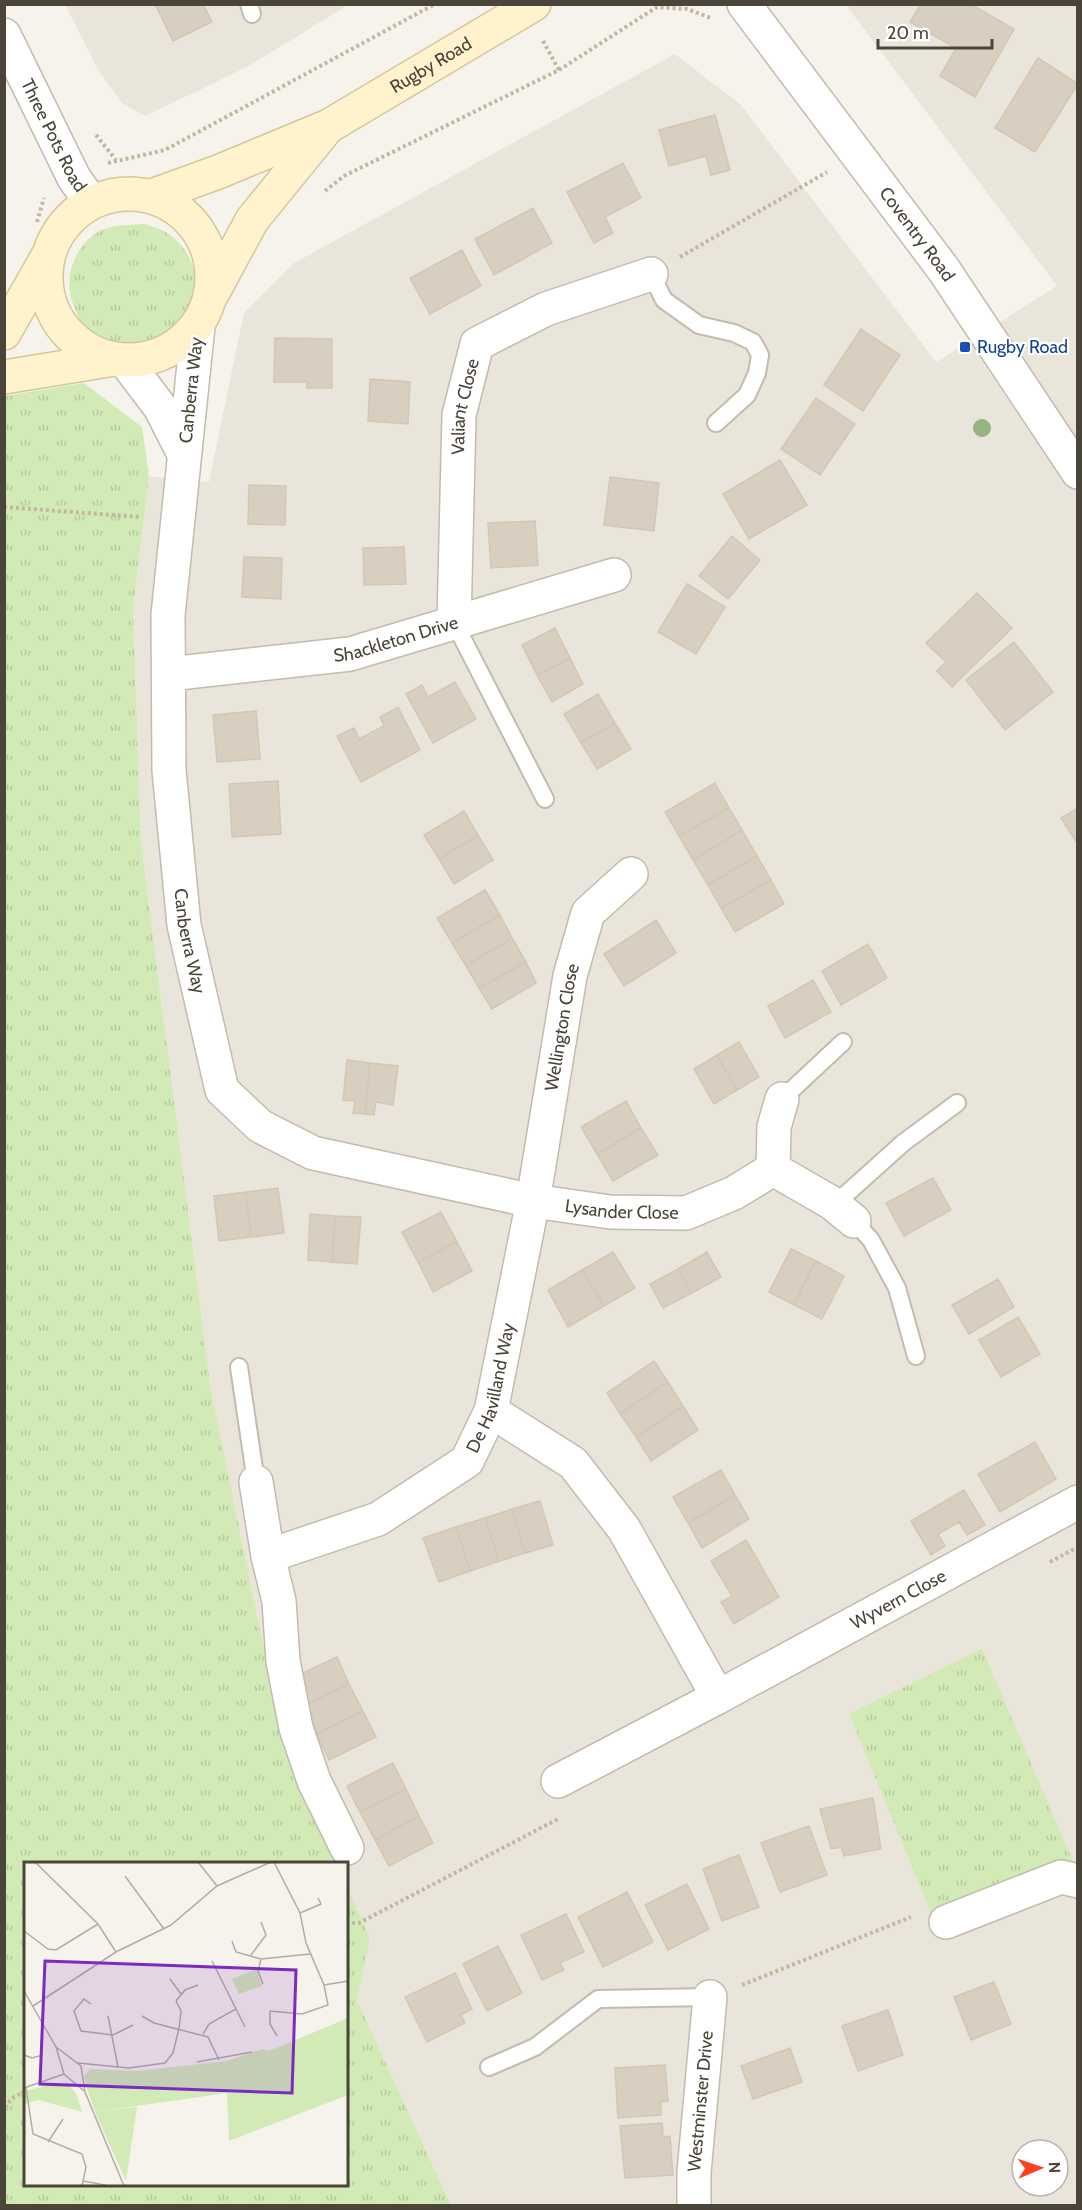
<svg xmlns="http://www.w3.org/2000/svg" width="1082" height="2210" font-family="Cabin,sans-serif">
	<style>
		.residential { fill: #eae5da; fill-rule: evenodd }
		.grass { fill: url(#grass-tufts) }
		.building { fill: #d8cfc1; stroke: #d3c7b4; stroke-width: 1.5 }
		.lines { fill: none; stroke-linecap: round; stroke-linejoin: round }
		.service-casing { stroke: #c2bbae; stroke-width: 20 }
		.minor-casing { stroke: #c2bbae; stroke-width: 36 }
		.secondary-casing { stroke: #d6c79b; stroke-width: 36 }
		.path { stroke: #c4b79f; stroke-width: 4; stroke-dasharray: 3 3; stroke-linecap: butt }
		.service { stroke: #fff; stroke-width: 16 }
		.minor { stroke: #fff; stroke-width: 33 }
		.secondary { stroke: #fff3cd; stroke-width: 33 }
		.tree { fill: #97b381 }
		.transit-dot { fill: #1a4fb4; stroke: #fff; stroke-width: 2 }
		.labels { text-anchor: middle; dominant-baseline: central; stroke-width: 4.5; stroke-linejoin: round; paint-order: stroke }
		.street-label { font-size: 18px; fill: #4b4439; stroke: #fff }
		.transit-label { font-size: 18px; fill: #164399; stroke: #fff; text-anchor: start }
		.inset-road { fill: none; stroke: #b2ada4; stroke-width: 1.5 }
		.view { fill: #7b2cbf; fill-opacity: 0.15; stroke: #7b2cbf; stroke-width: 3 }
		.inset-edge { fill: none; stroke: #4b4439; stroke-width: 3 }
	</style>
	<defs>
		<pattern id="grass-tufts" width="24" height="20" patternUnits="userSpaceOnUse" patternTransform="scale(1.5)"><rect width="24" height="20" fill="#d2eab5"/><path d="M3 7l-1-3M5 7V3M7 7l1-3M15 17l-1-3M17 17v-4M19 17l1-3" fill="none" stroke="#b6ca9c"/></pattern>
	</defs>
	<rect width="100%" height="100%" fill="#f6f3ec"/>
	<path class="residential" d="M65 5H348L247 67 145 116 122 103 99 71Z
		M846 5H1077V2205H451L357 2000 370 1938 347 1885 346 1864 336 1863 295 1779 260 1631 210 1384 141 841 133 609 149 476 209 482 244 313 294 263 675 54 741 105 936 362 1057 286ZM1022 2150H1058V2186H1022Z"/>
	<path class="grass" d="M145 224C150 226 156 227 162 230 227 265 191 369 117 347 107 345 92 339 85 330 80 324 77 313 74 306 62 281 74 248 96 233 110 224 129 225 145 224Z
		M84 383 142 427 149 476 133 609 141 841 210 1384 260 1631 295 1779 336 1863 26 1864V2184H346L347 1885 370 1938 357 2000 451 2205 5 2206 4 396Z
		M982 1649 1073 1861 931 1913 849 1714Z"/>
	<path class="building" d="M155 4H203L212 22 173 41Z
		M921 4H970L1014 29 975 97 940 76 956 48 910 22Z
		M1038 58 1078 84 1035 152 995 128Z
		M715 115 730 170 711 175 706 156 669 166 659 130Z
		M623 163 641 198 605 217 613 233 594 243 567 192Z
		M533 208 552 243 494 275 475 239Z
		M462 250 481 286 430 314 410 278Z
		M861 329 900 355 863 411 824 385Z
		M275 338 332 339V388H307V382H274Z
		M370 379 410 382 408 424 368 421Z
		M816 398 855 424 820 475 781 449Z
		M780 460 807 505 749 539 723 494Z
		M610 477 659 483 654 531 604 525Z
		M249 485 286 486 285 525 248 524Z
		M535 521 538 565 491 568 488 523Z
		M732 536 760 560 728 599 699 576Z
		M404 547 406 584 364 585 363 548Z
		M244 557 282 558 281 599 242 597Z
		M687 584 725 607 696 654 658 632Z
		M977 593 1012 628 952 687 937 671 946 662 926 643Z
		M555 628 570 658 537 675 522 645Z
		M1014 642 1053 692 1005 730 966 680Z
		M570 658 583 684 552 702 537 675Z
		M455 682 476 719 433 743 406 694 422 685 428 697Z
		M598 694 615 723 581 743 564 714Z
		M398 707 420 750 361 782 337 736 354 728 359 739 384 726 380 717Z
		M256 711 260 759 217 762 213 715Z
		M615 723 631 749 597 769 581 743Z
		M278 781 281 834 232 837 229 784Z
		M715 783 729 808 679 836 665 812Z
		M729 808 742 830 693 860 679 836Z
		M1078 808V845L1061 818Z
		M464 811 478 835 439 859 424 835Z
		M742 830 757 856 708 885 693 860Z
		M478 835 493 860 454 884 439 859Z
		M757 856 771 880 721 908 708 885Z
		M771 880 784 904 735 932 721 908Z
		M485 890 500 915 452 943 437 918Z
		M500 915 512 938 466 966 452 943Z
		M656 920 676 953 624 986 604 954Z
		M512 938 526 962 479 988 466 966Z
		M868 944 887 978 841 1005 822 971Z
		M526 962 536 983 492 1009 479 988Z
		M813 980 831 1012 785 1038 768 1006Z
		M739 1042 759 1077 737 1090 717 1055Z
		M717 1055 737 1090 714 1104 694 1069Z
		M347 1060 370 1063 365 1114 353 1113 355 1101 343 1100Z
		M370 1063 398 1066 393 1105 376 1102 374 1115 365 1114Z
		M626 1101 641 1128 597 1154 581 1127Z
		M641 1128 658 1155 613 1181 597 1154Z
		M933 1178 951 1210 904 1236 886 1203Z
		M278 1188 284 1233 251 1237 246 1192Z
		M246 1192 251 1237 219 1241 214 1196Z
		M441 1212 457 1242 418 1262 402 1232Z
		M310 1214 335 1216 332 1262 308 1260Z
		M335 1216 361 1217 357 1264 332 1262Z
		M457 1242 472 1271 433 1292 418 1262Z
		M791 1249 816 1261 794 1305 769 1292Z
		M613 1252 635 1288 604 1306 582 1270Z
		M707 1252 721 1277 692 1293 678 1269Z
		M816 1261 844 1276 822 1319 794 1305Z
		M678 1269 692 1293 663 1308 650 1284Z
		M582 1270 604 1306 568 1327 548 1290Z
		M998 1279 1014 1307 969 1334 952 1305Z
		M1018 1317 1040 1354 1001 1377 979 1340Z
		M654 1361 668 1382 620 1414 607 1393Z
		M668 1382 683 1406 636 1437 620 1414Z
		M683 1406 698 1430 651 1461 636 1437Z
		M1035 1442 1056 1479 1000 1512 978 1474Z
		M721 1470 735 1495 688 1523 673 1497Z
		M964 1490 985 1525 967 1535 959 1522 938 1534 945 1546 931 1555 911 1521Z
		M735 1495 749 1519 702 1548 688 1523Z
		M540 1501 553 1545 525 1553 512 1509Z
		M512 1509 525 1553 499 1561 485 1518Z
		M485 1518 499 1561 470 1571 456 1527Z
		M456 1527 470 1571 439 1582 423 1538Z
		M746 1540 779 1597 734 1624 721 1602 732 1596 711 1561Z
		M337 1657 349 1684 305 1705 292 1678Z
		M349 1684 363 1711 317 1734 305 1705Z
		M363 1711 376 1737 329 1760 317 1734Z
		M393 1763 406 1789 360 1812 347 1786Z
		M406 1789 419 1816 375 1840 360 1812Z
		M873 1798 881 1849 844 1856 841 1847 831 1849 820 1809Z
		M419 1816 433 1843 389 1866 375 1840Z
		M809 1826 827 1875 780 1892 761 1843Z
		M739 1855 759 1907 722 1921 703 1869Z
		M687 1884 709 1929 668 1950 645 1905Z
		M627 1892 653 1942 603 1967 578 1917Z
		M566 1914 584 1952 560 1963 564 1970 542 1980 521 1935Z
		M498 1946 522 1993 487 2011 463 1964Z
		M455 1973 472 2009 461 2015 465 2023 427 2042 405 1997Z
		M994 1982 1011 2024 971 2040 954 1997Z
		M888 2010 903 2055 858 2071 842 2026Z
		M790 2048 802 2082 753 2099 741 2066Z
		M665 2065 668 2101 661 2102V2115L618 2118 615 2068Z
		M662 2123 663 2137 670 2136 673 2175 625 2178 620 2126Z"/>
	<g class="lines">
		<defs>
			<path id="service" d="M249 4 252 14
				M651 274 664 300 699 325 734 333 753 342 760 355 757 373 747 395 716 423
				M454 622 545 799
				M782 1099 843 1042
				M834 1205 903 1143 957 1103
				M854 1221 871 1240 897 1288 916 1356
				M239 1367 256 1482
				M489 2067 535 2047 598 1999 710 1997"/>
			<g id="minor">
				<path id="s1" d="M744 4 944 270 1078 472"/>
				<path id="s2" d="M4 35 74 178 91 202"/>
				<path id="s3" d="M198 326 168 615 169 770 184 925 222 1090 260 1126 313 1153 533 1201 610 1212 686 1213 734 1193 773 1169"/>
				<path d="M125 361 160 407 184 454"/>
				<path id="s4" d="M454 622 459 415 477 344 546 309 651 274"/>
				<path id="s5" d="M169 674 350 654 614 575"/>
				<path d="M773 1169 832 1203 854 1221"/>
				<path d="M773 1169 774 1127 782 1099"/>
				<path id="s6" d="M491 1411 573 1463 624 1529 718 1697 1078 1502"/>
				<path d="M256 1482 268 1556 279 1601 283 1661 296 1728 314 1781 347 1848"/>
				<path id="s7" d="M268 1556 378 1519 467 1461 491 1411 533 1201 570 976 588 913 631 874"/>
				<path d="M558 1781 718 1697"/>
				<path d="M946 1922 1061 1877 1078 1881"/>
				<path id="s8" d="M694 2206V2172L710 1997"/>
			</g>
			<g id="secondary">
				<circle cx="129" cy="277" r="83"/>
				<path id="s9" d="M152 196 218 172 329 126 534 4"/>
				<path d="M212 294 252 220 326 129"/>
				<path d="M4 333 48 256"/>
				<path d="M4 377 115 359"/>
			</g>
		</defs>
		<use href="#service" class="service-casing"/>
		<use href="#minor" class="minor-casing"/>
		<use href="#secondary" class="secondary-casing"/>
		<path class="path" d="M543 41 559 70
			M96 135 116 160
			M108 163 165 150 435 4
			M325 191 344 176 559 70 657 7 687 9 711 18
			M37 222 44 198
			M680 257 827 172
			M4 507 141 517
			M1050 1562 1078 1547
			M346 1923H359L560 1818
			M742 1985 911 1917
			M4 2107 14 2097 26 2091"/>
		<use href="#service" class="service"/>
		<use href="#minor" class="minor"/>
		<use href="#secondary" class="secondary"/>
	</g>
	<circle class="tree" cx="982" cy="428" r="9"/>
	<rect class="transit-dot" x="959" y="341" width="12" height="12" rx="3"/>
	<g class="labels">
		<g class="street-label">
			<text stroke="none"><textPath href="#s9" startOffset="309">Rugby Road</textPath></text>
			<text stroke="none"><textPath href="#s2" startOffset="112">Three Pots Road</textPath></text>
			<text stroke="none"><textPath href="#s1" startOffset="288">Coventry Road</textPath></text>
			<text transform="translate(191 390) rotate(-84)">Canberra Way</text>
			<text stroke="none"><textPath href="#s4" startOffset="216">Valiant Close</textPath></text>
			<text stroke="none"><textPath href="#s5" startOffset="230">Shackleton Drive</textPath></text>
			<text stroke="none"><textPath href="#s3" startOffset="618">Canberra Way</textPath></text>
			<text stroke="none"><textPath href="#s7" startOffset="668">Wellington Close</textPath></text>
			<text stroke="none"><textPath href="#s3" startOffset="1197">Lysander Close</textPath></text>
			<text stroke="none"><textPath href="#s7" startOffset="300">De Havilland Way</textPath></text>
			<text stroke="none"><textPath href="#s6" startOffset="578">Wyvern Close</textPath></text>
			<text stroke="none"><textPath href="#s8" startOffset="105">Westminster Drive</textPath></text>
		</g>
		<g class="transit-label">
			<text x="977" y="347">Rugby Road</text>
		</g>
	</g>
	<g transform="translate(24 1862)">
		<rect width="324" height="324" fill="#f6f3ec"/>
		<path d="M232 107 238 124 215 132 208 117ZM324 156V233L205 279 203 231 71 250 62 224 60 214 66 207 113 209 203 199 238 187 245 189Z" fill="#d2eab5"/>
		<path d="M34 221 47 225 53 233 58 250 15 238 0 242V229ZM113 245 102 319 71 250Z" fill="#d2eab5"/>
		<path class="inset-road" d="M11 0 74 62 92 90M174 0 193 24M250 0 276 51 282 81 300 123 304 143 278 152 246 149V162L253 174M101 14 140 67M276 51 297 42 294 36M0 69 24 87 32 88 74 62M208 79 212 90 237 97M227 93 242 73 237 60M146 117 157 132M239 122 234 109 237 97 286 92M300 123 324 119M0 129 32 185 40 212 60 229M152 139 161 128 174 123M67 142 60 137 50 149 57 169 89 173 109 163M9 144 92 90 147 63 193 24 247 0M212 147 221 165M84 154 94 205M118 154 130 161 184 175 195 198M179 172 185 162 212 147 188 99M32 185 57 204 61 230 100 324M0 193 8 196 19 193M173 200 228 190M54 201 105 206 141 201 149 191 155 166 157 149 152 139M0 226 40 212M2 226 9 272 58 292 62 305 58 324M24 280 39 257M59 319 81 323"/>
		<path class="view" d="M21 99 272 108 268 231 16 222Z"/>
		<rect width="324" height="324" class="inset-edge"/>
	</g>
	<rect width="1082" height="2210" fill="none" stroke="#4b4439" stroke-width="12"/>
	<g transform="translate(1040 2168) rotate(88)"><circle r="28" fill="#ffffff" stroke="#b7b4b0" stroke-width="1.5"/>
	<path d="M0-4.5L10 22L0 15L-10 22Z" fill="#fc3f1d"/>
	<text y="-9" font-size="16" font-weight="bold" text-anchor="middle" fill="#4b4439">N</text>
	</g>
	<path d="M878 39v9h114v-9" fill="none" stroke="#4b4439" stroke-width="3"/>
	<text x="887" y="39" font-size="18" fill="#4b4439" stroke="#ffffff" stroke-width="4.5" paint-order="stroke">20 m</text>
</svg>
